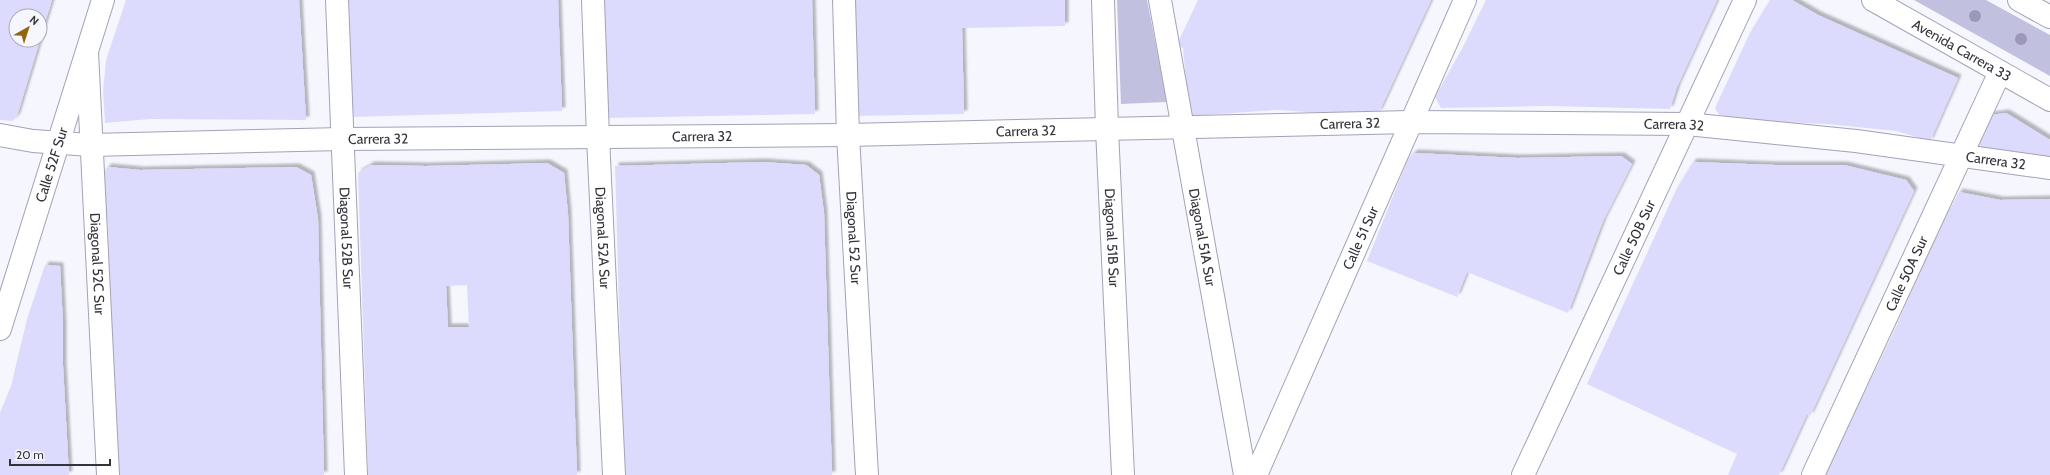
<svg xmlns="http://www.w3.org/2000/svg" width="2050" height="475" font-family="Cabin,sans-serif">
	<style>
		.green { fill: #c2c0df }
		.building { fill: #dddbfd; fill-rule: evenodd; filter: url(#shadow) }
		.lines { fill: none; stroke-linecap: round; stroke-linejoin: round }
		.minor-casing { stroke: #a3a2b6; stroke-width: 24 }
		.major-casing { stroke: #a3a2b6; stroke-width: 24 }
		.minor { stroke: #fff; stroke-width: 22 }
		.major { stroke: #fff; stroke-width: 22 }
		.tree { fill: #9c98ba }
		.labels { text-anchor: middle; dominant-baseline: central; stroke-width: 3; stroke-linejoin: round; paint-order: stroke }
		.street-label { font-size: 14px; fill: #34333b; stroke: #f6f6ff }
	</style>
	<defs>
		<filter id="shadow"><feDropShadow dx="3.5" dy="-3.5" stdDeviation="1" flood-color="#0004"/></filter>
	</defs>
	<rect width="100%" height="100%" fill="#f6f6ff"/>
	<path class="green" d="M1117 0H1147L1167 102 1121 104Z
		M1914 0H1986L2050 35V76Z"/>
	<path class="building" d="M0 0H52L40 38V16H16V40H40L17 116 13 121 0 120Z
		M126 0H299L306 120 150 119 105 123 103 91 106 60Z
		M346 0H558L562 111 350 117Z
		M601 0H812L815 114 604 118Z
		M855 0H1065V26L962 28 964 114 857 116Z
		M1198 0H1431L1379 112 1322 113 1278 110 1189 116 1183 48 1177 45Z
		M1486 0H1717L1677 87 1670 109 1549 106 1441 108 1435 97 1462 49Z
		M1770 0H1792L1818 15 1958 78 1930 141 1896 131 1827 124 1777 122 1719 115 1715 108 1750 33Z
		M2006 113 2050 140V161L1973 151 1990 115Z
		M1414 153 1518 158 1621 156 1632 164 1603 221 1568 313 1467 272 1457 297 1367 261 1408 159Z
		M763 162 806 165 819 175 824 213 832 475H624L615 166Z
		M1693 162 1774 165H1844L1906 180 1914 191 1810 416 1807 414 1779 475H1728L1737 454 1587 384 1677 188Z
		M547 163 564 173 568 214 577 475H368L358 173 371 165 426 166ZM467 285 469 327H448L446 286Z
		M108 167 140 170 296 167 311 175 318 219 324 475H113L108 225 100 177Z
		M1959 192 2000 200 2050 199V475H1825L1895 329 1933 241Z
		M45 265 60 266 63 325V366L69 475H0V413L11 386 27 319Z"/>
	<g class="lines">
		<defs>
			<g id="minor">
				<path id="s1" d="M337 0 356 475"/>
				<path id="s2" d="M593 0 598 137 614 475"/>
				<path id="s3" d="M844 0 848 135 867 475"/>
				<path id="s4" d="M1103 0 1107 129 1123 475"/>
				<path id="s5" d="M1160 0 1245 475"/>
				<path id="s6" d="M87 52 108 475"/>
				<path id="s7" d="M0 135 33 141 91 145 342 139 848 135 1410 122 1687 124 1856 141 2050 168"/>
				<path id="s8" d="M0 329 103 0"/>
				<path id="s9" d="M1256 475 1465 0"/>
				<path id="s10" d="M1523 475 1745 0"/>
				<path id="s11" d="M1813 475 2000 72"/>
			</g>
			<g id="major">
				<path id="s12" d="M1873 0 2050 100"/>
				<path d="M2019 0 2050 17"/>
			</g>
		</defs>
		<use href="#minor" class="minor-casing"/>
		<use href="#major" class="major-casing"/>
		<use href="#minor" class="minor"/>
		<use href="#major" class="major"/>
	</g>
	<g class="tree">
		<circle cx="1975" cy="16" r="6"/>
		<circle cx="2021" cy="39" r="6"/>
	</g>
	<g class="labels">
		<g class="street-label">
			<text stroke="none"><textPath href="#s12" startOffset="102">Avenida Carrera 33</textPath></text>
			<text stroke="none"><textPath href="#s7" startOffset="1351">Carrera 32</textPath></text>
			<text stroke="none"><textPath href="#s7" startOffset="1675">Carrera 32</textPath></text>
			<text stroke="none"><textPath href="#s7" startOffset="1027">Carrera 32</textPath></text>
			<text stroke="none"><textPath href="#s7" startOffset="703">Carrera 32</textPath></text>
			<text stroke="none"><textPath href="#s7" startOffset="379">Carrera 32</textPath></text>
			<text stroke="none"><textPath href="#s7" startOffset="1999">Carrera 32</textPath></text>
			<text stroke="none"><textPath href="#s8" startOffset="172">Calle 52F Sur</textPath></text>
			<text stroke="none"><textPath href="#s5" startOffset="241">Diagonal 51A Sur</textPath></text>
			<text stroke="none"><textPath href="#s9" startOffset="259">Calle 51 Sur</textPath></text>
			<text stroke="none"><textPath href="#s10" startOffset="262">Calle 50B Sur</textPath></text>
			<text stroke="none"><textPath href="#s1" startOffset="238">Diagonal 52B Sur</textPath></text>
			<text stroke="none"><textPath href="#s2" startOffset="238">Diagonal 52A Sur</textPath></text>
			<text stroke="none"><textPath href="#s3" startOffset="238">Diagonal 52 Sur</textPath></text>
			<text stroke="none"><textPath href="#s4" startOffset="238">Diagonal 51B Sur</textPath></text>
			<text stroke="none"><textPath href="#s6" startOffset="212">Diagonal 52C Sur</textPath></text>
			<text stroke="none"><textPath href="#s11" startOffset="222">Calle 50A Sur</textPath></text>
		</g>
	</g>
	<g transform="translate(28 28) rotate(39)"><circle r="19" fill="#f6f6ff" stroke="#a8a8b1"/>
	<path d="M0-3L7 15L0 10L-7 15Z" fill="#90650d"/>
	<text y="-6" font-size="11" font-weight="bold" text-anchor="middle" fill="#34333b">N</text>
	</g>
	<path d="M10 459v6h100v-6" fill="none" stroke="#34333b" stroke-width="2"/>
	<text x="16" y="459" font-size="12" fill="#34333b" stroke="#f6f6ff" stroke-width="3" paint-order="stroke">20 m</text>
</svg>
